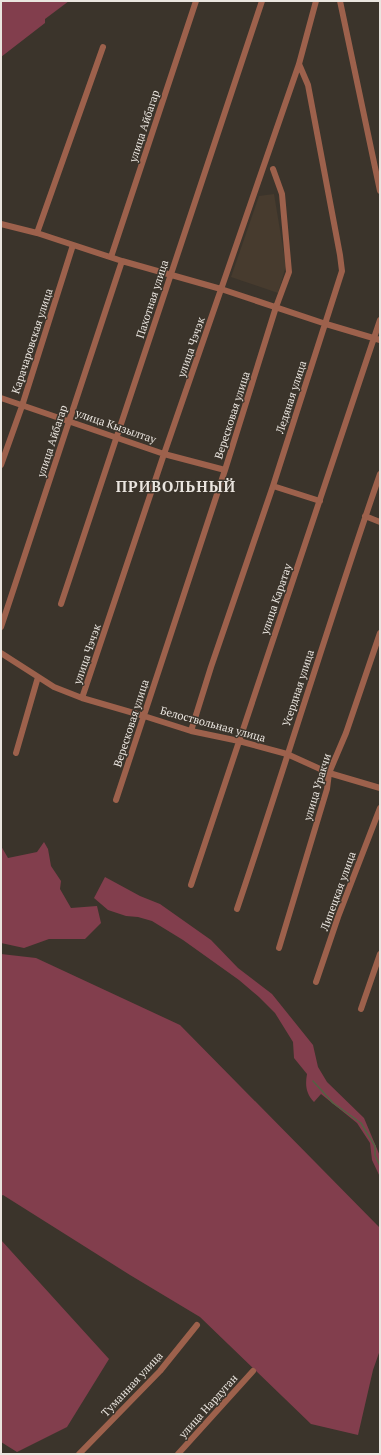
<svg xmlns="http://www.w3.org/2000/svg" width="381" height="1455" font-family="'PT Serif',serif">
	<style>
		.built { fill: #473b2e }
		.green { fill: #823e4d }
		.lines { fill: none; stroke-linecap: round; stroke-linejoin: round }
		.stream { stroke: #526343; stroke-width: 1.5 }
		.minor { stroke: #9d614c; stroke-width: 6 }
		.labels { text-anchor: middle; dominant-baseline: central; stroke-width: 3; stroke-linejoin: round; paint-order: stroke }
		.street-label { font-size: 11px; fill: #eae5df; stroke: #3b342b }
		.district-label { font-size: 15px; font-weight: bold; letter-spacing: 1px; fill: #eae5df; stroke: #3b342b }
	</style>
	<rect width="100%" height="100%" fill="#3b342b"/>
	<path class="built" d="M274 194 286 266 278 293 231 277 259 196Z"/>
	<path class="green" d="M1 1H69L45 19V23L1 57Z
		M44 842 48 849 51 866 61 881 60 889 71 908 97 906 101 923 85 939H49L24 948 1 943V846L8 858 37 852Z
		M105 877 140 896 160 904 211 940 238 968 272 994 313 1045 318 1067 327 1082 364 1118 380 1156V1177L372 1160 370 1143 357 1123 321 1094 314 1102C306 1094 305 1085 307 1074L294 1058 293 1042 275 1013 259 997 239 980 183 940 152 921 138 917 126 916 108 910 94 898Z
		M1 954 36 958 180 1025 380 1228V1350L373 1370 358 1435 311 1424 200 1317 130 1275 3 1195 1 1196Z
		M1 1240 109 1359 67 1427 17 1452 1 1442Z"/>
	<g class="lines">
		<path class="stream" d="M313 1081 333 1103 361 1123 375 1146V1155L380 1166"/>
		<path class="minor" d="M340 1 380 191
			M1 224 37 233 122 261 221 289 326 324 380 340
			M37 233 103 47
			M111 257 196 1
			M1 398 164 454 225 470
			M1 465 22 406 73 245
			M273 486 320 501
			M365 516 380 522
			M61 604 262 1
			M1 627 122 261
			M1 653 54 687 82 698 144 716 191 731 239 741 287 754 329 773 380 788
			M82 698 164 454 299 64 316 1
			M191 731 211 667 273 486 342 271 340 255 308 85 299 64
			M16 753 38 677
			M116 800 225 470 276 307 289 272 282 194 273 169
			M191 885 380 320
			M237 909C286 764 330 618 380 474
			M279 948 327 789 329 773 346 733 380 633
			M316 982 338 917 380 808
			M361 1009 380 954
			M79 1454 160 1371 197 1325
			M178 1454 253 1371"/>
	</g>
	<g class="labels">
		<g class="street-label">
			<text transform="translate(144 126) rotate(-72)">улица Айбагар</text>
			<text transform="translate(152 299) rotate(-72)">Пахотная улица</text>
			<text transform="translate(32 341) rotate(-72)">Карачаровская улица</text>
			<text transform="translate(191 347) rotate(-71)">улица Чэчэк</text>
			<text transform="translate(291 397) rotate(-72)">Ледяная улица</text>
			<text transform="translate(232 415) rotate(-72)">Вересковая улица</text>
			<text transform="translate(116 426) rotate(19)">улица Кызылтау</text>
			<text transform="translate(52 441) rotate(-72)">улица Айбагар</text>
			<text transform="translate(276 599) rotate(-71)">улица Каратау</text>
			<text transform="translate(87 654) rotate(-71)">улица Чэчэк</text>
			<text transform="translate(298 688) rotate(-72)">Усердная улица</text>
			<text transform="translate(131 723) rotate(-72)">Вересковая улица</text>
			<text transform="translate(213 724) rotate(15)">Белоствольная улица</text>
			<text transform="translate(317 787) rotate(-73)">улица Уракчи</text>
			<text transform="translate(338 891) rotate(-70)">Липецкая улица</text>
			<text transform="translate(132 1384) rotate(-47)">Туманная улица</text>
			<text transform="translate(208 1406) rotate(-48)">улица Нардуган</text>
		</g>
		<g class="district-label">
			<text x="176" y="486">ПРИВОЛЬНЫЙ</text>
		</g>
	</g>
	<rect width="381" height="1455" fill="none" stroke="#eae5df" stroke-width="4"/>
</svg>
